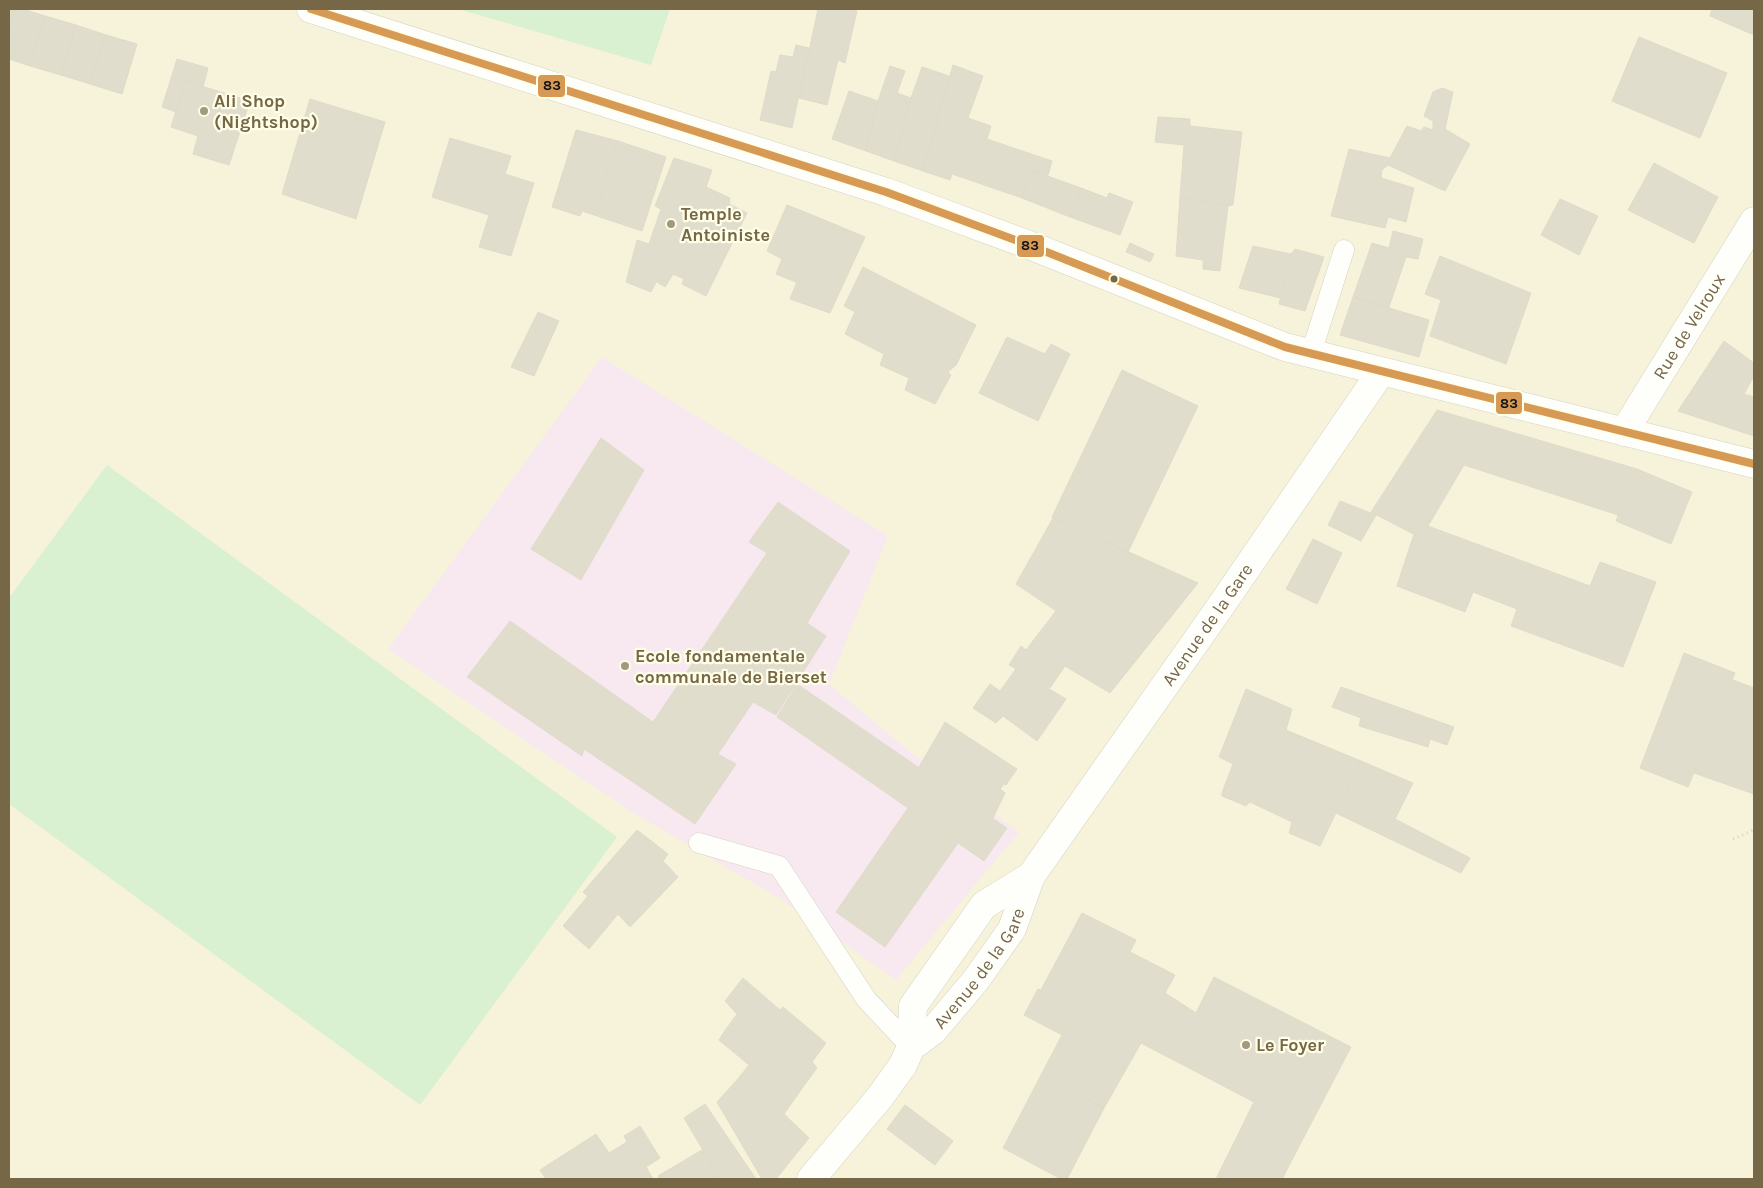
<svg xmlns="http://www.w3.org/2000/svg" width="1763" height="1188" font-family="Karla,sans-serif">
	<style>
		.residential { fill: #f6f3da }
		.education { fill: #f8e9f1 }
		.green { fill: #d9f0d1 }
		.building { fill: #e1ddcc; stroke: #e0dbc9 }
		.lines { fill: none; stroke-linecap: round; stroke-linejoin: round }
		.lane-casing { stroke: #d6d2c2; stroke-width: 21 }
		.street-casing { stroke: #d6d2c2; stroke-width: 29 }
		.secondary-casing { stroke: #d5d2c1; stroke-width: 29 }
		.path { stroke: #d8d4c8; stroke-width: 3; stroke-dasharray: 1 4; stroke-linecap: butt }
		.lane { stroke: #fefefb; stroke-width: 20 }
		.street { stroke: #fefefb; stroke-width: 28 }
		.secondary { stroke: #fefefb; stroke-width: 28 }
		.bus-1-casing { stroke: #fffee8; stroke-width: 11 }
		.bus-1 { stroke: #d79a54; stroke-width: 8 }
		.poi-dot { fill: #a3997e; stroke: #fffee8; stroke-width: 2 }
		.bus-dot { fill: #766746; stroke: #fffee8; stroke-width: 2 }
		.labels { text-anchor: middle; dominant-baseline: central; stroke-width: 4.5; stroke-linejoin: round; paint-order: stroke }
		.poi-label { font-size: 18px; font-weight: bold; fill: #766746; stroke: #fffee8; text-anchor: start }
		.street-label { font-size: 18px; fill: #766746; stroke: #fffee8 }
		.line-badge { stroke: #fffee8; stroke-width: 2 }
		.pale-badge-label { font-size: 14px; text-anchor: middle; font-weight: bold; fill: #111 }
	</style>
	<rect width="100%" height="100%" fill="#f7f6e7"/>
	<path class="residential" d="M9 9H1754V1179H9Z"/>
	<path class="education" d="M602 357 888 536 829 684 909 751 1019 832 896 980 779 898 632 812 388 649Z"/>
	<path class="green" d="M458 9H670L651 65Z
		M107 465 617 837 420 1105 9 804V598Z"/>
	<path class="building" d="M9 9H16L9 31Z
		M16 9H23L45 16 30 66 9 59V31Z
		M818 9H845L857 11 845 63 838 60 827 105 799 98Z
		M1712 9H1754V35L1710 16Z
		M45 16 76 25 61 75 30 66Z
		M76 25 106 35 90 84 61 75Z
		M106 35 137 44 122 94 90 84Z
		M1639 37 1727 73 1700 138 1612 101Z
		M796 45 809 48 792 128 760 120 771 71 776 72 780 55 793 57Z
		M177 59 208 68 203 87 185 81 176 112 162 107Z
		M953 65 983 76 968 118 991 126 987 139 1052 161 1048 175 1033 171 1022 198 952 174 950 180 923 171Z
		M890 66 905 71 897 93 911 98 894 161 866 151 878 101Z
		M922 67 949 76 923 171 894 161 911 98Z
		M185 81 250 101 229 165 193 154 198 136 171 127Z
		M1442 88 1453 92 1445 129 1470 144 1445 191 1388 165 1390 158 1407 126 1421 131 1424 127 1433 130V121L1424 116 1433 92Z
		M849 91 878 101 866 151 832 139Z
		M310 99 385 122 356 219 282 194Z
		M1158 117 1190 119V126L1242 132 1233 205 1228 206 1180 197 1184 145 1155 142Z
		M576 130 618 141 594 215 582 211 580 216 552 207Z
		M450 138 511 156 505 174 534 183 511 256 479 247 489 215 432 197Z
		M618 141 666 157 642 231 594 215Z
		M1349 149 1390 158 1388 165 1382 170 1381 178 1414 188 1406 222 1388 217 1385 228 1331 216Z
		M674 158 712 170 706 187 651 292 626 282 637 240 649 244 661 209 655 206Z
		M1654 163 1718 197 1694 243 1628 210Z
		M1033 171 1081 188 1070 217 1022 198Z
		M706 187 730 198 729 204 747 213 706 296 682 284 684 279 673 274 665 287 657 282Z
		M1081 188 1107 198 1109 193 1133 202 1120 235 1070 217Z
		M1180 197 1228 206 1220 271 1203 269V260L1176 256Z
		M1560 199 1598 216 1579 255 1541 235Z
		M787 205 822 219 796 282 776 274 782 259 767 251Z
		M822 219 865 237 830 313 790 299Z
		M1393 231 1423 239 1418 259 1406 257 1389 307 1353 297 1372 243 1389 248Z
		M1130 243 1154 254 1150 262 1126 252Z
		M1253 246 1291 254 1280 298 1239 288Z
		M1295 249 1324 257 1305 311 1279 304 1291 254Z
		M1440 256 1531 293 1506 364 1430 336 1441 300 1425 294Z
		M863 267 976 325 956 365 948 372 951 375 935 404 905 390 909 378 880 365 884 354 845 334 855 312 844 306Z
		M1353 297 1429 320 1419 357 1340 335Z
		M538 312 559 321 534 376 511 367Z
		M1007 337 1045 354 1051 344 1070 354 1038 421 979 393Z
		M1724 341 1754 363V376L1744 394 1754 397V436L1678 411Z
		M1122 370 1198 406 1128 552 1052 517Z
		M1437 410 1637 469 1618 515 1464 465 1421 538 1371 512Z
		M601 438 644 470 581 580 531 549Z
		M1637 469 1692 492 1671 544 1616 521Z
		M1340 501 1376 515 1361 541 1328 525Z
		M778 502 850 551 807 623 826 636 776 715 753 702 718 754 736 764 695 824 584 749 582 756 467 677 510 621 653 722 767 553 749 542Z
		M1053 518 1198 583 1134 663 1016 584Z
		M1428 526 1590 586 1600 562 1656 582 1623 667 1511 626 1517 609 1473 592 1465 612 1397 586 1414 534 1421 538Z
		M1313 539 1342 553 1317 604 1286 589Z
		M1056 611 1134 663 1110 693 1065 666 1050 688 1009 665 1021 646 1026 650Z
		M1684 653 1735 673 1688 787 1640 768Z
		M1016 669 1066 699 1037 741 1003 716 996 723 973 708 990 684 1000 691Z
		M1733 680 1754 688V794L1694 773Z
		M797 684 1007 828 984 861 958 843 885 947 836 912 908 808 777 717Z
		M1341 687 1454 727 1447 745 1430 739 1428 747 1359 726 1361 718 1332 707Z
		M1246 689 1292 709 1286 730 1327 747 1292 822 1250 802 1246 806 1222 796V793L1233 764 1219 757Z
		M945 722 1017 769 1006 785 1004 784 1000 789 1005 793 993 818 919 767Z
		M1327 747 1361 761 1320 846 1289 833 1292 822Z
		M1361 761 1413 783 1395 819 1470 858 1461 873 1336 813Z
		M637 830 668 854 663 861 678 877 630 927 618 914 589 949 563 926 588 896 583 892Z
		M1082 913 1136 940 1130 952 1175 975 1165 993 1196 1013 1214 977 1351 1047 1282 1179H1216L1254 1102 1141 1043 1104 1108 1041 1075 1062 1035 1024 1015 1038 989 1041 990Z
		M743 978 780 1010 783 1007 826 1043 812 1062 817 1068 803 1087 724 1032 737 1014 725 1001Z
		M724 1032 803 1087 784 1114 737 1080 749 1065 719 1040Z
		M1041 1075 1104 1108 1067 1179H1061L1003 1148Z
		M737 1080 784 1114 809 1138 776 1179H762L717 1102Z
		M705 1104 756 1179H720L684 1118Z
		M905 1105 953 1141 935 1165 887 1129Z
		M640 1126 660 1158 646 1167 653 1179H546L540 1170 596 1134 609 1153 627 1142 624 1136Z
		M702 1150 720 1179H660L658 1176Z"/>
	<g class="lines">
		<defs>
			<path id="lane" d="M1311 353 1344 250
				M699 843 779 866 866 999 911 1047"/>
			<g id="street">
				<path id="s1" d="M1624 432 1754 221"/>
			</g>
			<g id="secondary">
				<path d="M311 9 886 192 1029 245 1285 347 1754 464"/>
				<path d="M911 1047 913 1006 984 905 1031 876"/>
				<path id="s2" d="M811 1179 880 1097 903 1065 911 1047 933 1031 976 980 1012 929 1031 876 1218 610 1381 372"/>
			</g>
		</defs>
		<use href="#lane" class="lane-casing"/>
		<use href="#street" class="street-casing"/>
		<use href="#secondary" class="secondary-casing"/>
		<path class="path" d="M1733 839 1754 830"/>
		<use href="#lane" class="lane"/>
		<use href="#street" class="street"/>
		<use href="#secondary" class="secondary"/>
		<defs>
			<path id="bus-1" d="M311 9 886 192 1029 245 1285 347 1754 464"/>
		</defs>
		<use href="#bus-1" class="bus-1-casing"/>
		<use href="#bus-1" class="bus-1"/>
	</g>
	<g class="poi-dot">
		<circle cx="204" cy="111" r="5"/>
		<circle cx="671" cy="224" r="5"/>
		<circle cx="625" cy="666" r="5"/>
		<circle cx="1246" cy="1045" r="5"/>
	</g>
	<circle class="bus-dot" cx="1114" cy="279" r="4.5"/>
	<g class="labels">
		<g class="poi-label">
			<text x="214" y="101">Ali Shop<tspan x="214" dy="21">(Nightshop)</tspan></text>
			<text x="681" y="214">Temple<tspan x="681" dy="21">Antoiniste</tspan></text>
			<text x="635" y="656">Ecole fondamentale<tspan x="635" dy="21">communale de Bierset</tspan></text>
			<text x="1256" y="1045">Le Foyer</text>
		</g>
		<g class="street-label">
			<text stroke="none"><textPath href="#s1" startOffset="124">Rue de Velroux</textPath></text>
			<text stroke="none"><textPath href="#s2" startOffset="686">Avenue de la Gare</textPath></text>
			<text stroke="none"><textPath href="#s2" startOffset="272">Avenue de la Gare</textPath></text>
		</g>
	</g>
	<g class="line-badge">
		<rect x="537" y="74" width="29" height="24" rx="5" fill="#d79a54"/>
		<rect x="1016" y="234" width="29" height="24" rx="5" fill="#d79a54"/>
		<rect x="1495" y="391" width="28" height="24" rx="5" fill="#d79a54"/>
	</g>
	<g class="pale-badge-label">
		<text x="552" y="90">83</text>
		<text x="1030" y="250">83</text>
		<text x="1509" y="408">83</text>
	</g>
	<rect width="1763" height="1188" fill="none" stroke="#766746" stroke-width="20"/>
</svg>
